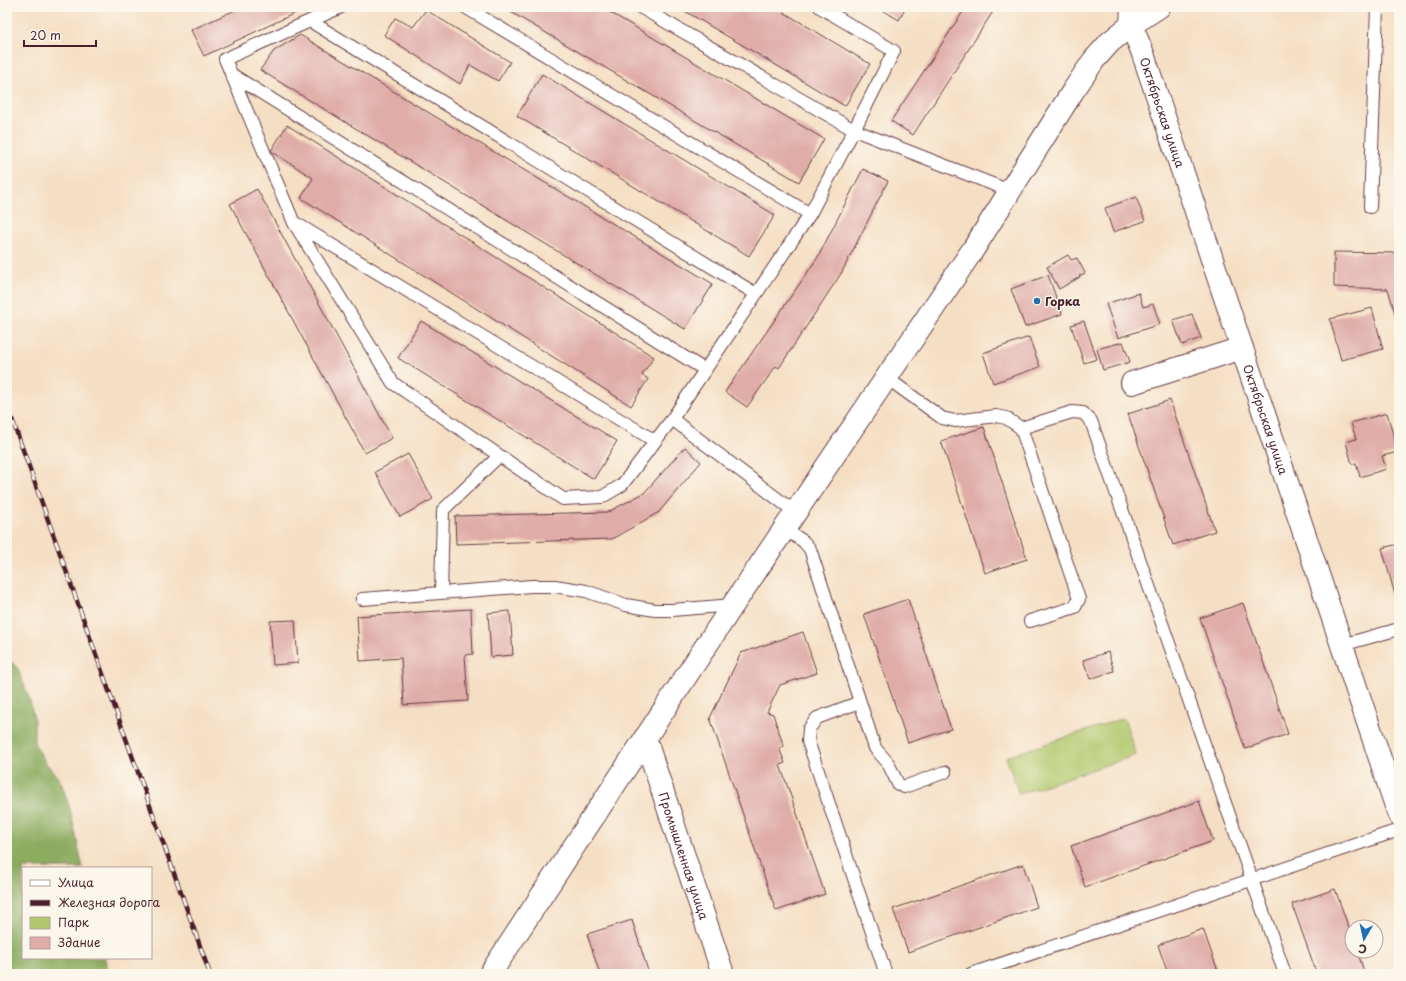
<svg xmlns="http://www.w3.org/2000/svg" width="1406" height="981" font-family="'Playpen Sans',sans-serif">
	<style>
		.green { fill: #b1c86c; stroke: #7e744c }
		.forest { fill: #8cac60; stroke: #6b6646 }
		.building { fill: #dfaca7 }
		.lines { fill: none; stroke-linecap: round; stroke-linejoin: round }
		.service-casing { stroke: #643c42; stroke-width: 14 }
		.minor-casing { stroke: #643c42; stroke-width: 24 }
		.tertiary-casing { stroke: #643c42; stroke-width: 24 }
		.secondary-casing { stroke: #643c42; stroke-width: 24 }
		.service { stroke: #fff; stroke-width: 12 }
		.minor { stroke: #fff; stroke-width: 22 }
		.tertiary { stroke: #fff; stroke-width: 22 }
		.secondary { stroke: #fff; stroke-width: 22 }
		.rail-casing { stroke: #4a1f2b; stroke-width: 4.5 }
		.rail { stroke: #fbf7ec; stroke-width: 3; stroke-dasharray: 9; stroke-linecap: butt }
		.poi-dot { fill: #1f6fb2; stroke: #fbf7ec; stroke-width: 1.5 }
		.labels { text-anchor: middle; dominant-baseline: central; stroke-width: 3; stroke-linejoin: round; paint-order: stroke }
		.street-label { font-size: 12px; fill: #4a1f2b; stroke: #fbf7ec }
		.poi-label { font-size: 12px; font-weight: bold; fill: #4a1f2b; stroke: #fbf7ec; text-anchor: start }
	</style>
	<rect width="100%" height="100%" fill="#fbf7ec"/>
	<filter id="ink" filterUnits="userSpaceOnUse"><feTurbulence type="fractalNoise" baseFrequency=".025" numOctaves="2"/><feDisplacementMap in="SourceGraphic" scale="8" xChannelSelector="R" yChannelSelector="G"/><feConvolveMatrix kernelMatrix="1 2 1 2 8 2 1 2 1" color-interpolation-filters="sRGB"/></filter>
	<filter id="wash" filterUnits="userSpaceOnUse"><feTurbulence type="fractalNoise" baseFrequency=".012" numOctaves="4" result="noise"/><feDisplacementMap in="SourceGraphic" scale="16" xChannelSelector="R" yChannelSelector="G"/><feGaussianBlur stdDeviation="0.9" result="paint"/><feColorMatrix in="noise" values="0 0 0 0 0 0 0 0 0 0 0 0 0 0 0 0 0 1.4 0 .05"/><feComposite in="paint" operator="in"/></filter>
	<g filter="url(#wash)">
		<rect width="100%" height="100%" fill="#f5dfc4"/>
		<path class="green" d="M1124 718 1136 755 1019 794 1006 757Z"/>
		<path class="forest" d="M7 657 18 669 29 698 34 718V743L46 763 61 782 70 809 83 868H23V958H105L108 974H7Z"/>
		<g id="blocks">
			<path class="building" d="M242 7H308L204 56 191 30Z
				M512 7H601L824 139 799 182 509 11Z
				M678 7H775L870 64 845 106Z
				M877 7H906L899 20Z
				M966 7H996L913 135 891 121Z
				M426 10 510 62 498 81 470 65 460 84 384 35 395 18 413 27Z
				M300 35 713 284 685 329 260 70 274 51Z
				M542 74 775 215 749 256 517 116Z
				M287 125 654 357 642 375 648 379 631 406 301 198 313 178 271 151Z
				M863 169 888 181 842 272 779 368 776 366 747 407 725 392 818 257Z
				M257 189 392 438 365 453 230 204Z
				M1136 197 1145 221 1113 232 1105 208Z
				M1334 252 1399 253V327L1388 289 1334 287Z
				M1068 255 1071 260 1077 258 1085 273 1079 276 1080 277 1059 289 1047 267Z
				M1048 275 1062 314 1025 327 1011 289Z
				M1139 293 1143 307 1153 304 1160 324 1118 338 1106 304Z
				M1372 308 1383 349 1341 360 1330 319Z
				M1192 314 1201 338 1182 345 1173 320Z
				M421 321 617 441 594 479 398 358Z
				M1084 321 1097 359 1084 363 1071 325Z
				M1029 337 1040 367 993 383 983 353Z
				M1123 342 1130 362 1103 370 1097 349Z
				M1170 400 1215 531 1173 545 1128 414Z
				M1387 413 1398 452 1382 456 1386 469 1360 477 1356 463 1352 464 1346 442 1356 439 1351 423Z
				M984 427 1027 559 985 573 941 441Z
				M685 447 701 462 659 512 612 539 456 544 455 516 608 512 644 493Z
				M408 454 433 499 400 517 375 472Z
				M1399 544V602H1397L1382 548Z
				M908 599 951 729 908 743 864 614Z
				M1243 603 1288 734 1245 749 1200 618Z
				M471 609 473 654 465 655 468 701 404 705 401 658 360 661 357 616Z
				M510 611 513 655 491 657 488 613Z
				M295 620 298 663 273 665 270 621Z
				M803 632 817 673 780 685 767 712 773 714 784 747 779 748 785 763 780 765 825 894 776 911 710 718 741 653Z
				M1108 652 1114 671 1090 679 1083 660Z
				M1199 801 1213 841 1085 887 1071 846Z
				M1023 864 1037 907 908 952 893 909Z
				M1335 889 1352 937V951H1357L1365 974H1317L1292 904Z
				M632 920 649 974H600L587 934Z
				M1203 929 1219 974H1168L1158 945Z"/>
		</g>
	</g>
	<g filter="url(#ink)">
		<use href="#blocks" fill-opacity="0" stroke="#643c42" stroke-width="1"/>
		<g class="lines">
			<defs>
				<path id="service" d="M341 7 225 59 294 223 393 383 563 499 602 497 622 485 672 419
					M465 7 810 214
					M640 7 854 130 810 214 672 419 795 512
					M820 7 894 51 854 130 1010 191
					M310 21 756 294
					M231 74 705 370
					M1370 207 1377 7
					M297 224 655 441
					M887 378 942 418 955 421 996 416 1006 418 1021 428 1079 599 1075 607 1030 621
					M1021 428 1072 412 1083 413 1091 421 1285 974
					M784 529 803 541 810 549 875 748 888 763 898 784 904 787 945 772
					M441 593 443 510 499 456
					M362 599 531 586H555L586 591 626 605 655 610H672L733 605
					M1342 645 1399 629
					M860 702 817 718 809 729 808 741 886 974
					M971 974 1399 830"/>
				<g id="minor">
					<path id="s1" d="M1132 7 1131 25 1142 51 1399 815"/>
					<path d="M1132 383 1242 348"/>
				</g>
				<g id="tertiary">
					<path id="s2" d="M645 738 723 974"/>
				</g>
				<path id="secondary" d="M490 974 733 605 974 248 1073 91 1094 60 1110 42 1131 25 1159 7"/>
			</defs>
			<use href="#service" class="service-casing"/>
			<use href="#minor" class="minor-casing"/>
			<use href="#tertiary" class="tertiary-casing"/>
			<use href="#secondary" class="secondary-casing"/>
			<use href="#service" class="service"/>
			<use href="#minor" class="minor"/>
			<use href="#tertiary" class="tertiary"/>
			<use href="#secondary" class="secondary"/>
			<defs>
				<path id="rail" d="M7 405 210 974"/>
			</defs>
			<use href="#rail" class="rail-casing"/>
			<use href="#rail" class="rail"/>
		</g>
	</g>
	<circle class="poi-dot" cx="1037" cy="301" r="4"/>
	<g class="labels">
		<g class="street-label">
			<text stroke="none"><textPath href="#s1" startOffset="111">Октябрьская улица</textPath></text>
			<text stroke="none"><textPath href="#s1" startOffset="435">Октябрьская улица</textPath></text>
			<text stroke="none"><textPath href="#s2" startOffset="124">Промышленная улица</textPath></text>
		</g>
		<g class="poi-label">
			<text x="1045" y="301">Горка</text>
		</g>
	</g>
	<rect width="1406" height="981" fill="none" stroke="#fbf7ec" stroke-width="24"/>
	<rect x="22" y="867" width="130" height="92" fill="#fbf7ec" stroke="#b4a19f"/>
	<rect x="30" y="880" width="20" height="6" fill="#ffffff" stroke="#b4a19f"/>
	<text x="58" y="887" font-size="12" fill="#4a1f2b">Улица</text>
	<rect x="30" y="900" width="20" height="6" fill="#4a1f2b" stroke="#b4a19f"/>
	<text x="58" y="907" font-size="12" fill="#4a1f2b">Железная дорога</text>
	<rect x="30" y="917" width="20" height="12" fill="#b1c86c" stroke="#b4a19f"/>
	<text x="58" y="927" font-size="12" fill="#4a1f2b">Парк</text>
	<rect x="30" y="937" width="20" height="12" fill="#dfaca7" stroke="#b4a19f"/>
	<text x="58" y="947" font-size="12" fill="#4a1f2b">Здание</text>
	<g transform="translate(1364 939) rotate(189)"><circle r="19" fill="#fbf7ec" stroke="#b4a19f"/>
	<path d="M0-3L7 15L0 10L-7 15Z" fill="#1f6fb2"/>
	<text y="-6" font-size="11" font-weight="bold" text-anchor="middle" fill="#4a1f2b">С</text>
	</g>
	<path d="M24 40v6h72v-6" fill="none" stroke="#4a1f2b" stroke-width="2"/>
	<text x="30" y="40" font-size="12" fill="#4a1f2b" stroke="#fbf7ec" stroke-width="3" paint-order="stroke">20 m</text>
</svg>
